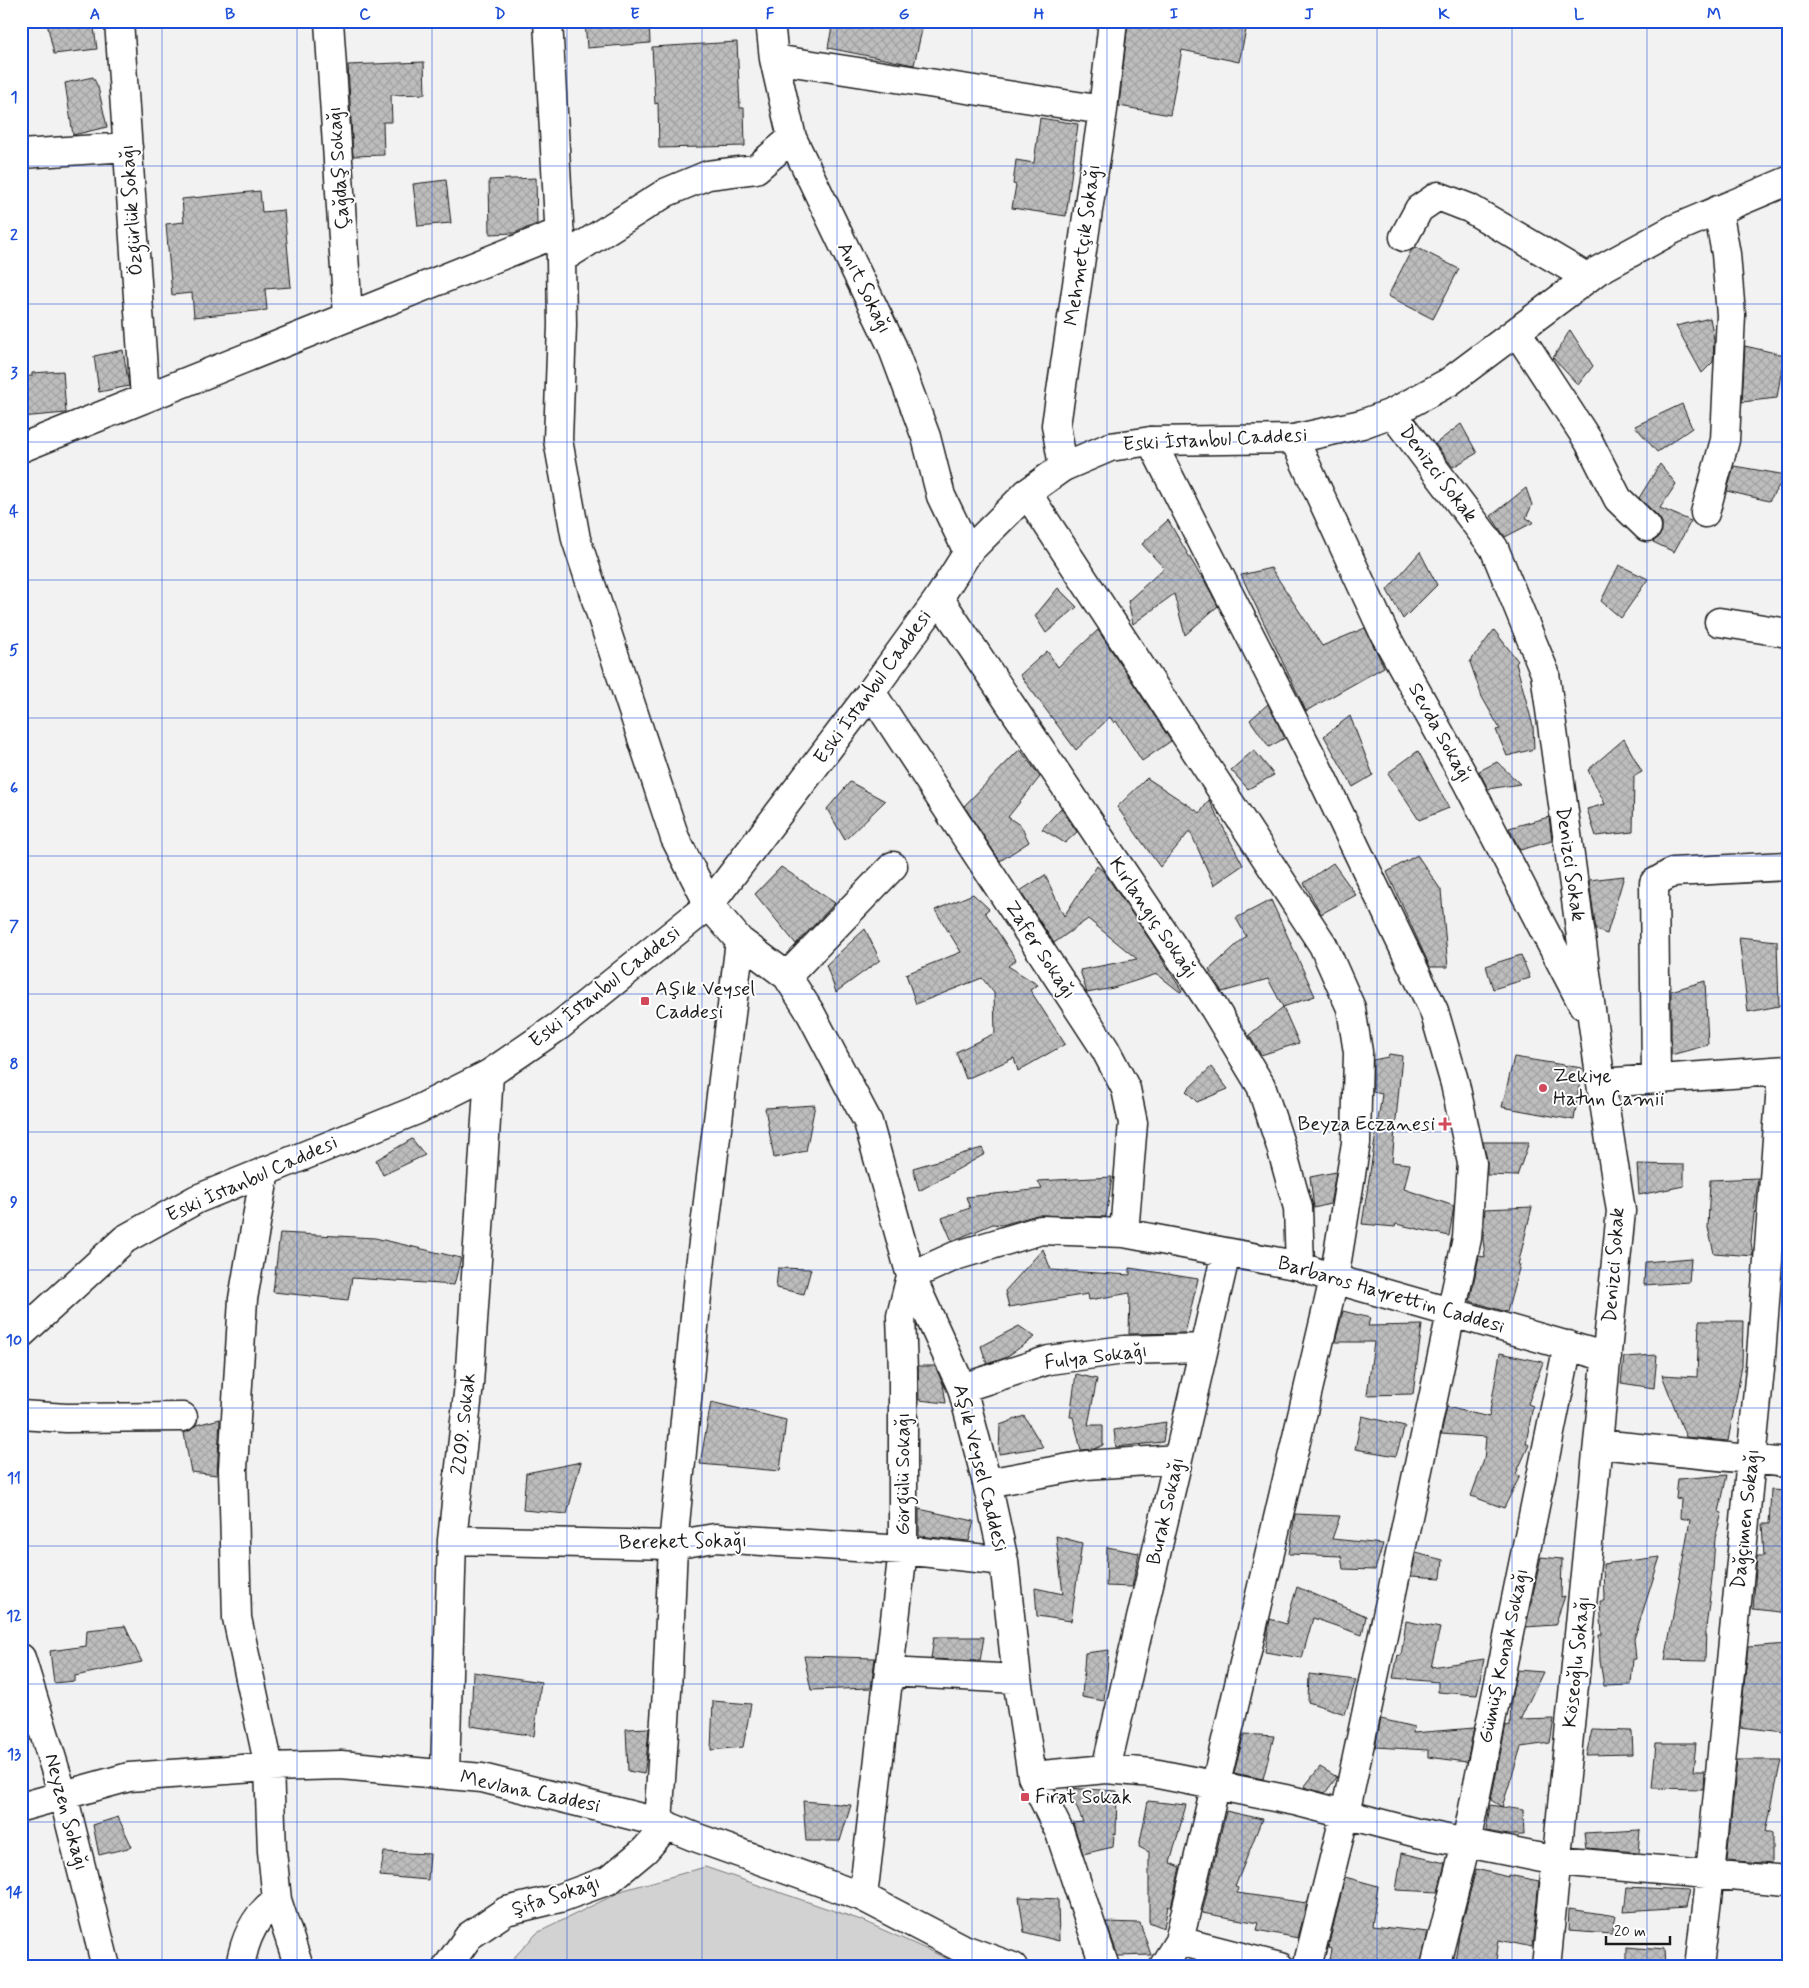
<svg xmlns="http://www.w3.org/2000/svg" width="1809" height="1988" font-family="Mynerve,sans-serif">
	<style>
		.green { fill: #d2d2d2; stroke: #777 }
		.building { fill: url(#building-cross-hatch); stroke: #1c1c1c }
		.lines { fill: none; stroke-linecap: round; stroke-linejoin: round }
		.minor-casing { stroke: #1c1c1c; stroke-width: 31 }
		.major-casing { stroke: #1c1c1c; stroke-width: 31 }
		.minor { stroke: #fff; stroke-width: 28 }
		.major { stroke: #fff; stroke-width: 28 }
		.grid { fill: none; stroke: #1d4ed8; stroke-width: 1; stroke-opacity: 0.55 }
		.poi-dot { fill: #d1495b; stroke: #fff; stroke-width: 2 }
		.labels { text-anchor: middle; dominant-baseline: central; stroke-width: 4; stroke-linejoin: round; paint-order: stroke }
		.street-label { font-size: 20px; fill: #1c1c1c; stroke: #fff }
		.poi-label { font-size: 20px; fill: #1c1c1c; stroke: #fff; text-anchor: start }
		.neatline { fill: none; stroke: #1d4ed8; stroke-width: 2 }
		.grid-label { font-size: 16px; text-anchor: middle; font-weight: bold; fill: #1d4ed8 }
	</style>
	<defs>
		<pattern id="building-cross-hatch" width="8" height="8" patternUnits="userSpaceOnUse" patternTransform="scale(1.25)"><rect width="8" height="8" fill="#bdbdbd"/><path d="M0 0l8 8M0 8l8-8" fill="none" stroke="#a2a2a2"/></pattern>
	</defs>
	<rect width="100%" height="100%" fill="#f2f2f2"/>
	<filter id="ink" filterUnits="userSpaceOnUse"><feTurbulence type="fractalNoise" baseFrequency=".02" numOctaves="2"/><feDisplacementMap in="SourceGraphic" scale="10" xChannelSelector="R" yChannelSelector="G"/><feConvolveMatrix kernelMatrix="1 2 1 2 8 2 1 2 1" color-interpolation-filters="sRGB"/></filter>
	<g filter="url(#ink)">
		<path class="green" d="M705 1867 861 1920 966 1967H505L537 1933 624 1890Z"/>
		<path class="building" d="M60 21H93L97 49 54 54 47 23Z
			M585 21H649L650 43 587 48Z
			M833 21H924L914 65 828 48Z
			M1128 21H1248L1239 62 1182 50 1170 115 1119 106Z
			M737 42 740 108H744L745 146 659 148 658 103 655 104 652 47Z
			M424 62 425 94 391 95 392 122H383L384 155 353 156 348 65Z
			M93 77 98 87 107 127 73 135 65 83Z
			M1040 118 1078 124 1066 216 1012 208 1016 185 1013 184 1016 160 1034 163Z
			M536 178 537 224 514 233 490 234 489 180Z
			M446 180 451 223 418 226 413 184Z
			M260 191 262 212 284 210 291 287 265 289 267 310 194 317 192 293 172 295 166 224 184 222 182 199Z
			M1416 247 1459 269 1433 319 1388 296 1411 251Z
			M1710 318 1714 339 1713 362 1702 373 1676 326Z
			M1570 330 1593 366 1578 385 1553 358Z
			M1745 346 1784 355 1777 398 1742 402Z
			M123 350 129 386 99 392 94 356Z
			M63 371 66 413 21 417V377L32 376V373Z
			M1682 404 1692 428 1657 452 1635 426Z
			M1461 424 1477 453 1453 467 1435 444Z
			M1660 464 1676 484 1660 508 1691 521 1674 552 1653 542 1659 537 1662 531V522L1658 516 1639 498Z
			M1734 466 1786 475 1769 501 1727 491Z
			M1526 488 1532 505 1526 518 1534 522 1505 537 1491 516Z
			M1168 520 1200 575 1201 574 1218 606 1185 635 1174 594 1133 624 1128 601 1164 568 1142 544Z
			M1420 552 1437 585 1403 619 1387 590Z
			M1619 565 1648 579 1621 618 1601 601Z
			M1271 568 1322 646 1365 628 1384 667 1306 711 1241 575Z
			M1058 588 1077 607 1046 633 1035 616Z
			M1098 630 1171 741 1142 761 1116 721 1114 723 1110 717 1076 750 1020 675 1047 651 1058 667Z
			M1494 630 1518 661 1516 663 1533 726 1534 749 1507 756 1496 730 1500 729 1482 697 1470 662Z
			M1268 704 1285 738 1269 747 1250 720Z
			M1350 716 1373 775 1353 787 1324 736Z
			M1624 739 1642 772 1634 776 1633 832 1596 836 1587 809 1605 804 1588 770Z
			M1020 749 1040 777 1008 817 1021 826 1029 842 1000 861 964 806Z
			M1254 750 1274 775 1248 789 1231 770Z
			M1418 751 1449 808 1419 820 1388 773Z
			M1497 762 1520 784 1488 789 1479 771Z
			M1147 778 1200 813 1209 800 1243 865 1214 885 1190 831 1160 867 1117 807Z
			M850 782 885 801 845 840 827 809Z
			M1061 808 1077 832 1065 843 1042 829Z
			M1549 817 1552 841 1520 850 1509 828Z
			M1417 855 1441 890 1448 967H1430L1387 872Z
			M1333 863 1356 895 1321 914 1304 883Z
			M1097 866 1103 871 1150 940 1182 991 1180 992 1157 974 1113 988 1087 993 1080 970 1137 959 1088 919 1054 943 1020 891 1045 875 1064 916Z
			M781 867 835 903 796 944 755 894Z
			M1624 876 1607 934 1596 930 1589 880Z
			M973 894 989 909 985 912 1016 960 1008 966 1038 985 1030 990 1065 1044 1018 1071 1014 1058 966 1079 956 1052 995 1033 994 993 982 978 916 1004 906 974 961 952 935 910Z
			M1271 900 1315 996 1283 1007 1268 979 1222 992 1209 970 1246 936 1236 918Z
			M865 929 880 960 836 992 826 965Z
			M1739 937 1777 941 1779 1006 1748 1012Z
			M1521 955 1530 978 1493 989 1486 966Z
			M1705 981 1708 1045 1671 1055V991Z
			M1283 1007 1299 1043 1261 1055 1249 1035Z
			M1389 1054 1402 1056 1392 1162 1410 1164 1404 1189 1454 1206 1449 1236 1396 1224 1395 1227 1362 1224 1382 1094 1373 1092V1060L1388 1057Z
			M1514 1057 1582 1068 1574 1120 1502 1107Z
			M1211 1067 1228 1089 1197 1102 1186 1091Z
			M815 1105 806 1151 774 1158 765 1108Z
			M412 1139 425 1155 383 1175 376 1160Z
			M1483 1142H1529L1517 1176 1487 1175V1160Z
			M982 1148 985 1154 919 1191 913 1168Z
			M1637 1164 1684 1165V1186L1639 1195Z
			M1336 1172 1330 1204 1314 1208 1310 1177Z
			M1112 1177 1106 1217 1037 1215 1002 1225 993 1224 952 1241 942 1218 970 1208 966 1197 1042 1189 1038 1181Z
			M1758 1178 1751 1242 1753 1256 1714 1253 1708 1228 1710 1180Z
			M1532 1207 1518 1265H1520L1507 1312 1470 1301 1479 1256 1485 1257 1483 1239 1485 1209Z
			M280 1233 375 1238 461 1258 454 1285 352 1278 348 1300 273 1292Z
			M1043 1249 1051 1270 1130 1275V1268L1198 1279 1185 1333 1129 1334 1130 1293 1089 1300 1088 1294 1009 1307 1005 1291Z
			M1691 1258 1689 1282 1644 1285 1645 1262Z
			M778 1268 811 1269 804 1294 776 1288Z
			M1343 1311 1370 1318 1368 1326 1422 1325 1413 1394 1367 1395 1374 1342H1335Z
			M1699 1321H1743L1742 1366 1728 1441 1686 1437 1662 1375 1697 1377Z
			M1019 1326 1035 1337 1005 1358 987 1364 981 1346Z
			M1500 1353 1543 1362 1528 1404 1533 1406 1526 1443 1529 1445 1516 1474 1520 1476 1504 1508 1471 1496 1484 1460 1486 1437 1441 1434 1447 1407 1489 1417Z
			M1657 1355 1654 1388 1621 1383 1624 1357Z
			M918 1366H935L943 1384 946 1403 919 1400Z
			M1076 1374 1097 1379 1088 1425H1103V1445L1095 1449 1081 1450 1073 1417H1070Z
			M711 1402 786 1420 780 1471 700 1464Z
			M1024 1416 1043 1447 999 1454 1000 1425Z
			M1362 1416 1405 1426 1396 1456 1355 1449Z
			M220 1419 217 1475 191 1472 184 1433 191 1430 196 1425Z
			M1166 1422 1163 1442 1116 1447 1114 1430Z
			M581 1462 567 1514 523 1510 526 1473Z
			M1727 1475 1719 1512 1722 1513 1715 1538 1713 1570 1706 1628 1705 1661 1665 1660 1690 1520 1680 1518 1681 1499 1676 1498 1678 1479Z
			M1771 1490 1788 1491V1613L1753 1609 1757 1556H1764L1762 1524H1769Z
			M919 1509 974 1521 969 1541 919 1536Z
			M1295 1514 1340 1516 1332 1539 1383 1544 1375 1570 1343 1569 1341 1556 1289 1554Z
			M1056 1536 1082 1543 1071 1621 1037 1616 1035 1588 1063 1594Z
			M1107 1547 1139 1553 1132 1587 1106 1586Z
			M1416 1553 1443 1560 1441 1578 1411 1576Z
			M1541 1557 1562 1559 1561 1597 1565 1596 1555 1625 1526 1627Z
			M1660 1557 1634 1639 1636 1659H1633L1631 1685 1604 1686 1600 1661 1599 1635H1602L1600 1601H1604L1603 1564Z
			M1297 1587 1366 1616 1362 1635 1313 1618 1302 1658 1265 1652 1270 1619 1286 1624Z
			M1406 1621 1440 1628 1431 1667 1484 1659 1477 1695 1438 1692V1682L1393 1678 1398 1655 1401 1656Z
			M125 1626 142 1662 75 1676V1681L54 1683 50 1651 86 1646 87 1630Z
			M934 1637H984L980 1661 931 1659Z
			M1788 1644V1715L1784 1732 1740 1727 1748 1647Z
			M1109 1650 1104 1701 1082 1697 1085 1653Z
			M804 1656 875 1658 871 1688 811 1690Z
			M1517 1670 1543 1672 1520 1720 1554 1719 1550 1743 1521 1747 1502 1807 1491 1800 1506 1725 1510 1727 1511 1700Z
			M473 1672 541 1682 534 1736 471 1726Z
			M1309 1674 1356 1680 1345 1714 1308 1702Z
			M713 1701 751 1704 743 1747 711 1750Z
			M1381 1719 1414 1727 1413 1733 1474 1728 1467 1762 1428 1757V1750L1375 1747Z
			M649 1728 646 1762 644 1774 628 1771 626 1729Z
			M1592 1730 1632 1731 1633 1754 1586 1755Z
			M1244 1734 1274 1736 1263 1779 1234 1773Z
			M1656 1743H1696L1693 1771H1704L1703 1789 1652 1788Z
			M1737 1760H1781L1766 1832H1772V1864L1727 1860Z
			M1320 1767 1337 1777 1325 1793 1304 1787Z
			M1068 1788 1117 1791 1116 1835 1114 1834 1113 1847 1083 1854 1073 1823 1083 1822Z
			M803 1801 851 1805 840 1841H806Z
			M1148 1801 1186 1805 1170 1863 1180 1867 1171 1907 1168 1906 1164 1928 1149 1922V1852L1139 1847Z
			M1490 1805 1523 1810 1524 1835H1508L1486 1831Z
			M1226 1811 1262 1819 1235 1887 1238 1888 1237 1893 1307 1903 1298 1938 1257 1930 1259 1923 1202 1913Z
			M118 1817 132 1847 99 1855 93 1825Z
			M1640 1830 1638 1852 1586 1848 1584 1833Z
			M384 1852 430 1854 428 1880 380 1876Z
			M1402 1853 1445 1863 1438 1892 1396 1890Z
			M1476 1869 1508 1877V1875L1539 1881 1532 1947 1499 1940 1495 1967H1454L1459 1935Z
			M1345 1877 1378 1886 1372 1926 1428 1932 1420 1967H1328L1331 1949 1328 1948Z
			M1627 1887 1689 1890 1685 1908 1624 1912Z
			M1019 1897 1058 1899 1059 1941 1024 1932Z
			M1569 1909 1616 1916 1612 1934 1568 1931Z
			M1106 1922 1140 1923 1151 1955 1118 1956Z
			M1627 1947 1664 1950 1665 1967H1627Z"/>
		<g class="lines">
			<defs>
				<path id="minor" d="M119 21 145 398
					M329 21 348 316
					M548 21 561 259 562 325 558 440 576 539 675 838 709 905 740 941 787 976 810 1012 868 1122 911 1276 962 1388 987 1483 1004 1561 1017 1679 1032 1776 1060 1833 1105 1967
					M770 21 774 59 792 138 892 346 926 437 941 496 968 552
					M774 59 1103 110
					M21 154 128 147
					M1404 237 1419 209 1438 196 1469 208 1588 278
					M561 259 667 192 708 175 756 169 792 138
					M1517 332 1589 442 1618 499 1647 527
					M1392 413 1494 548 1545 673 1601 1083 1621 1211 1546 1967
					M1294 439 1385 635 1468 784 1583 1005
					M1151 441 1317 767 1434 1011 1455 1084 1472 1163 1467 1238 1345 1814 1307 1967
					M21 448 560 232
					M1063 467 1056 425 1103 110 1113 21
					M1027 493 1323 945 1351 1008 1358 1052 1356 1143 1334 1279 1179 1941 1163 1967
					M1705 513 1725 440 1731 315 1726 254 1718 210
					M939 598 1214 1008 1261 1086 1281 1147 1298 1208 1300 1266
					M1719 622 1788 633
					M871 692 1105 1049 1126 1089 1133 1123 1124 1233
					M787 976 893 866
					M1656 1078 1654 883 1673 872 1788 866
					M1601 1083 1788 1070
					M265 1171 243 1299 233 1469 237 1618 269 1767 272 1851 277 1900 299 1967
					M962 1388 1049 1360 1124 1350 1203 1348
					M21 1415 66 1418 183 1417
					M1599 1444 1788 1463
					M987 1483 1086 1465 1178 1459
					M452 1540 673 1545 715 1538 903 1550 1004 1561
					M21 1658 63 1795 106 1967
					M889 1672 1017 1679
					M1106 1769 1226 1253
					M445 1773 452 1540 469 1384 489 1074
					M1032 1776 1106 1769 1153 1773 1295 1801 1417 1833 1557 1861 1788 1881
					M21 1807 129 1777 269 1767 341 1765 482 1778 658 1822 692 1836 863 1897 961 1948 1013 1967
					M658 1822 667 1691 673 1545 699 1275 740 941
					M863 1897 903 1550V1371L901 1316 911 1276 955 1256 1041 1230 1124 1233 1300 1266 1334 1279 1607 1357
					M1179 1941 1280 1967
					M240 1967C244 1941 255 1915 277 1900
					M447 1967 469 1936 506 1911 560 1898 609 1880 645 1850 667 1825
					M1435 1967 1466 1843 1568 1345
					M1699 1967 1710 1874 1760 1369 1782 1071"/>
				<path id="major" d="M21 1334 125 1239 197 1199 417 1110 489 1074 559 1026 709 905 871 692 939 598 968 552 1027 493 1063 467 1110 447 1151 441 1294 439 1362 424 1392 413 1449 382 1597 271 1674 229 1788 181"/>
			</defs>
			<use href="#minor" class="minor-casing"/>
			<use href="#major" class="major-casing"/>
			<use href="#minor" class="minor"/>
			<use href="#major" class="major"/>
		</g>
	</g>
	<path class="grid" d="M162 21V1967M297 21V1967M432 21V1967M567 21V1967M702 21V1967M837 21V1967M972 21V1967M1107 21V1967M1242 21V1967M1377 21V1967M1512 21V1967M1647 21V1967M21 166H1788M21 304H1788M21 442H1788M21 580H1788M21 718H1788M21 856H1788M21 994H1788M21 1132H1788M21 1270H1788M21 1408H1788M21 1546H1788M21 1684H1788M21 1822H1788"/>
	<g class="poi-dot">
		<rect x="640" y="996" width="10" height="10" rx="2.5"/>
		<circle cx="1543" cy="1088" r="5"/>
		<path d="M1442.5 1116.5h5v5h5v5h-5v5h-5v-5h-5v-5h5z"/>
		<rect x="1020" y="1792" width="10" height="10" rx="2.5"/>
	</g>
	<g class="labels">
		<g class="street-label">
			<text transform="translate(339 168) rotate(-94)">Çağdaş Sokağı</text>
			<text transform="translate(132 210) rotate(-94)">Özgürlük Sokağı</text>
			<text transform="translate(1083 245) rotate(-82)">Mehmetçik Sokağı</text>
			<text transform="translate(864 288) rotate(64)">Anıt Sokağı</text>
			<text transform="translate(1215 440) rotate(-3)">Eski İstanbul Caddesi</text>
			<text transform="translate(1438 474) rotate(53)">Denizci Sokak</text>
			<text transform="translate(873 687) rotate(-54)">Eski İstanbul Caddesi</text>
			<text transform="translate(1440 733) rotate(61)">Sevda Sokağı</text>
			<text transform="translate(1570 864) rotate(82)">Denizci Sokak</text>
			<text transform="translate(1153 918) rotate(56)">Kırlangıç Sokağı</text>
			<text transform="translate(1040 950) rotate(57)">Zafer Sokağı</text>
			<text transform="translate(605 987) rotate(-38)">Eski İstanbul Caddesi</text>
			<text transform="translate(252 1179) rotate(-24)">Eski İstanbul Caddesi</text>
			<text transform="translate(1614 1265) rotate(-86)">Denizci Sokak</text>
			<text transform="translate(1391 1295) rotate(16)">Barbaros Hayrettin Caddesi</text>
			<text transform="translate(1096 1357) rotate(-7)">Fulya Sokağı</text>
			<text transform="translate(464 1424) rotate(-84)">2209. Sokak</text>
			<text transform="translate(980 1468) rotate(76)">Aşık Veysel Caddesi</text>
			<text transform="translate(903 1474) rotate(-90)">Görgülü Sokağı</text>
			<text transform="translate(1166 1511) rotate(-77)">Burak Sokağı</text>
			<text transform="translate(1746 1519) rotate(-84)">Dağçimen Sokağı</text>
			<text transform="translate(683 1542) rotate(-1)">Bereket Sokağı</text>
			<text transform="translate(1504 1656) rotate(-78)">Gümüş Konak Sokağı</text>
			<text transform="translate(1577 1662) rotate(-84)">Köseoğlu Sokağı</text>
			<text transform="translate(530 1792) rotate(12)">Mevlana Caddesi</text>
			<text transform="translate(66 1812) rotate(75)">Neyzen Sokağı</text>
			<text transform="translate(556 1896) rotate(-18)">Şifa Sokağı</text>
		</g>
		<g class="poi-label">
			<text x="655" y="989">Aşık Veysel<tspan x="655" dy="23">Caddesi</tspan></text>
			<text x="1553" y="1076">Zekiye<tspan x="1553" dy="23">Hatun Camii</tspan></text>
			<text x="1435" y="1124" text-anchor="end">Beyza Eczanesi</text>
			<text x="1035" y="1797">Firat Sokak</text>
		</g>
	</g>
	<rect width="1809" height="1988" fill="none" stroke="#fff" stroke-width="55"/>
	<path d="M1606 1936v8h64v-8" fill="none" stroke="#1c1c1c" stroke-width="2.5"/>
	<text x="1614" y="1936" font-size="15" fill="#1c1c1c" stroke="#ffffff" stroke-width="4" paint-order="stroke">20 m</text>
	<rect x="28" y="28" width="1754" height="1932" class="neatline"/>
	<g class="grid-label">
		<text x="95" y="19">A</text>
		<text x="230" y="19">B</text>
		<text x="365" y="19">C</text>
		<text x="500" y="19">D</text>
		<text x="635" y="19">E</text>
		<text x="770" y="19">F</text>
		<text x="904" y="19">G</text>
		<text x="1039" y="19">H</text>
		<text x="1174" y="19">I</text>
		<text x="1309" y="19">J</text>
		<text x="1444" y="19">K</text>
		<text x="1579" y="19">L</text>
		<text x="1714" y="19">M</text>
		<text x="14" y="102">1</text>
		<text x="14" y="240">2</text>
		<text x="14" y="378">3</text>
		<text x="14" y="516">4</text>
		<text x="14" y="655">5</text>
		<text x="14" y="793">6</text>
		<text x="14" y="931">7</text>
		<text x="14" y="1069">8</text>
		<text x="14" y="1207">9</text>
		<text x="14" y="1345">10</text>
		<text x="14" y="1483">11</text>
		<text x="14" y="1621">12</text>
		<text x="14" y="1759">13</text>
		<text x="14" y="1897">14</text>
	</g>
</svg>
